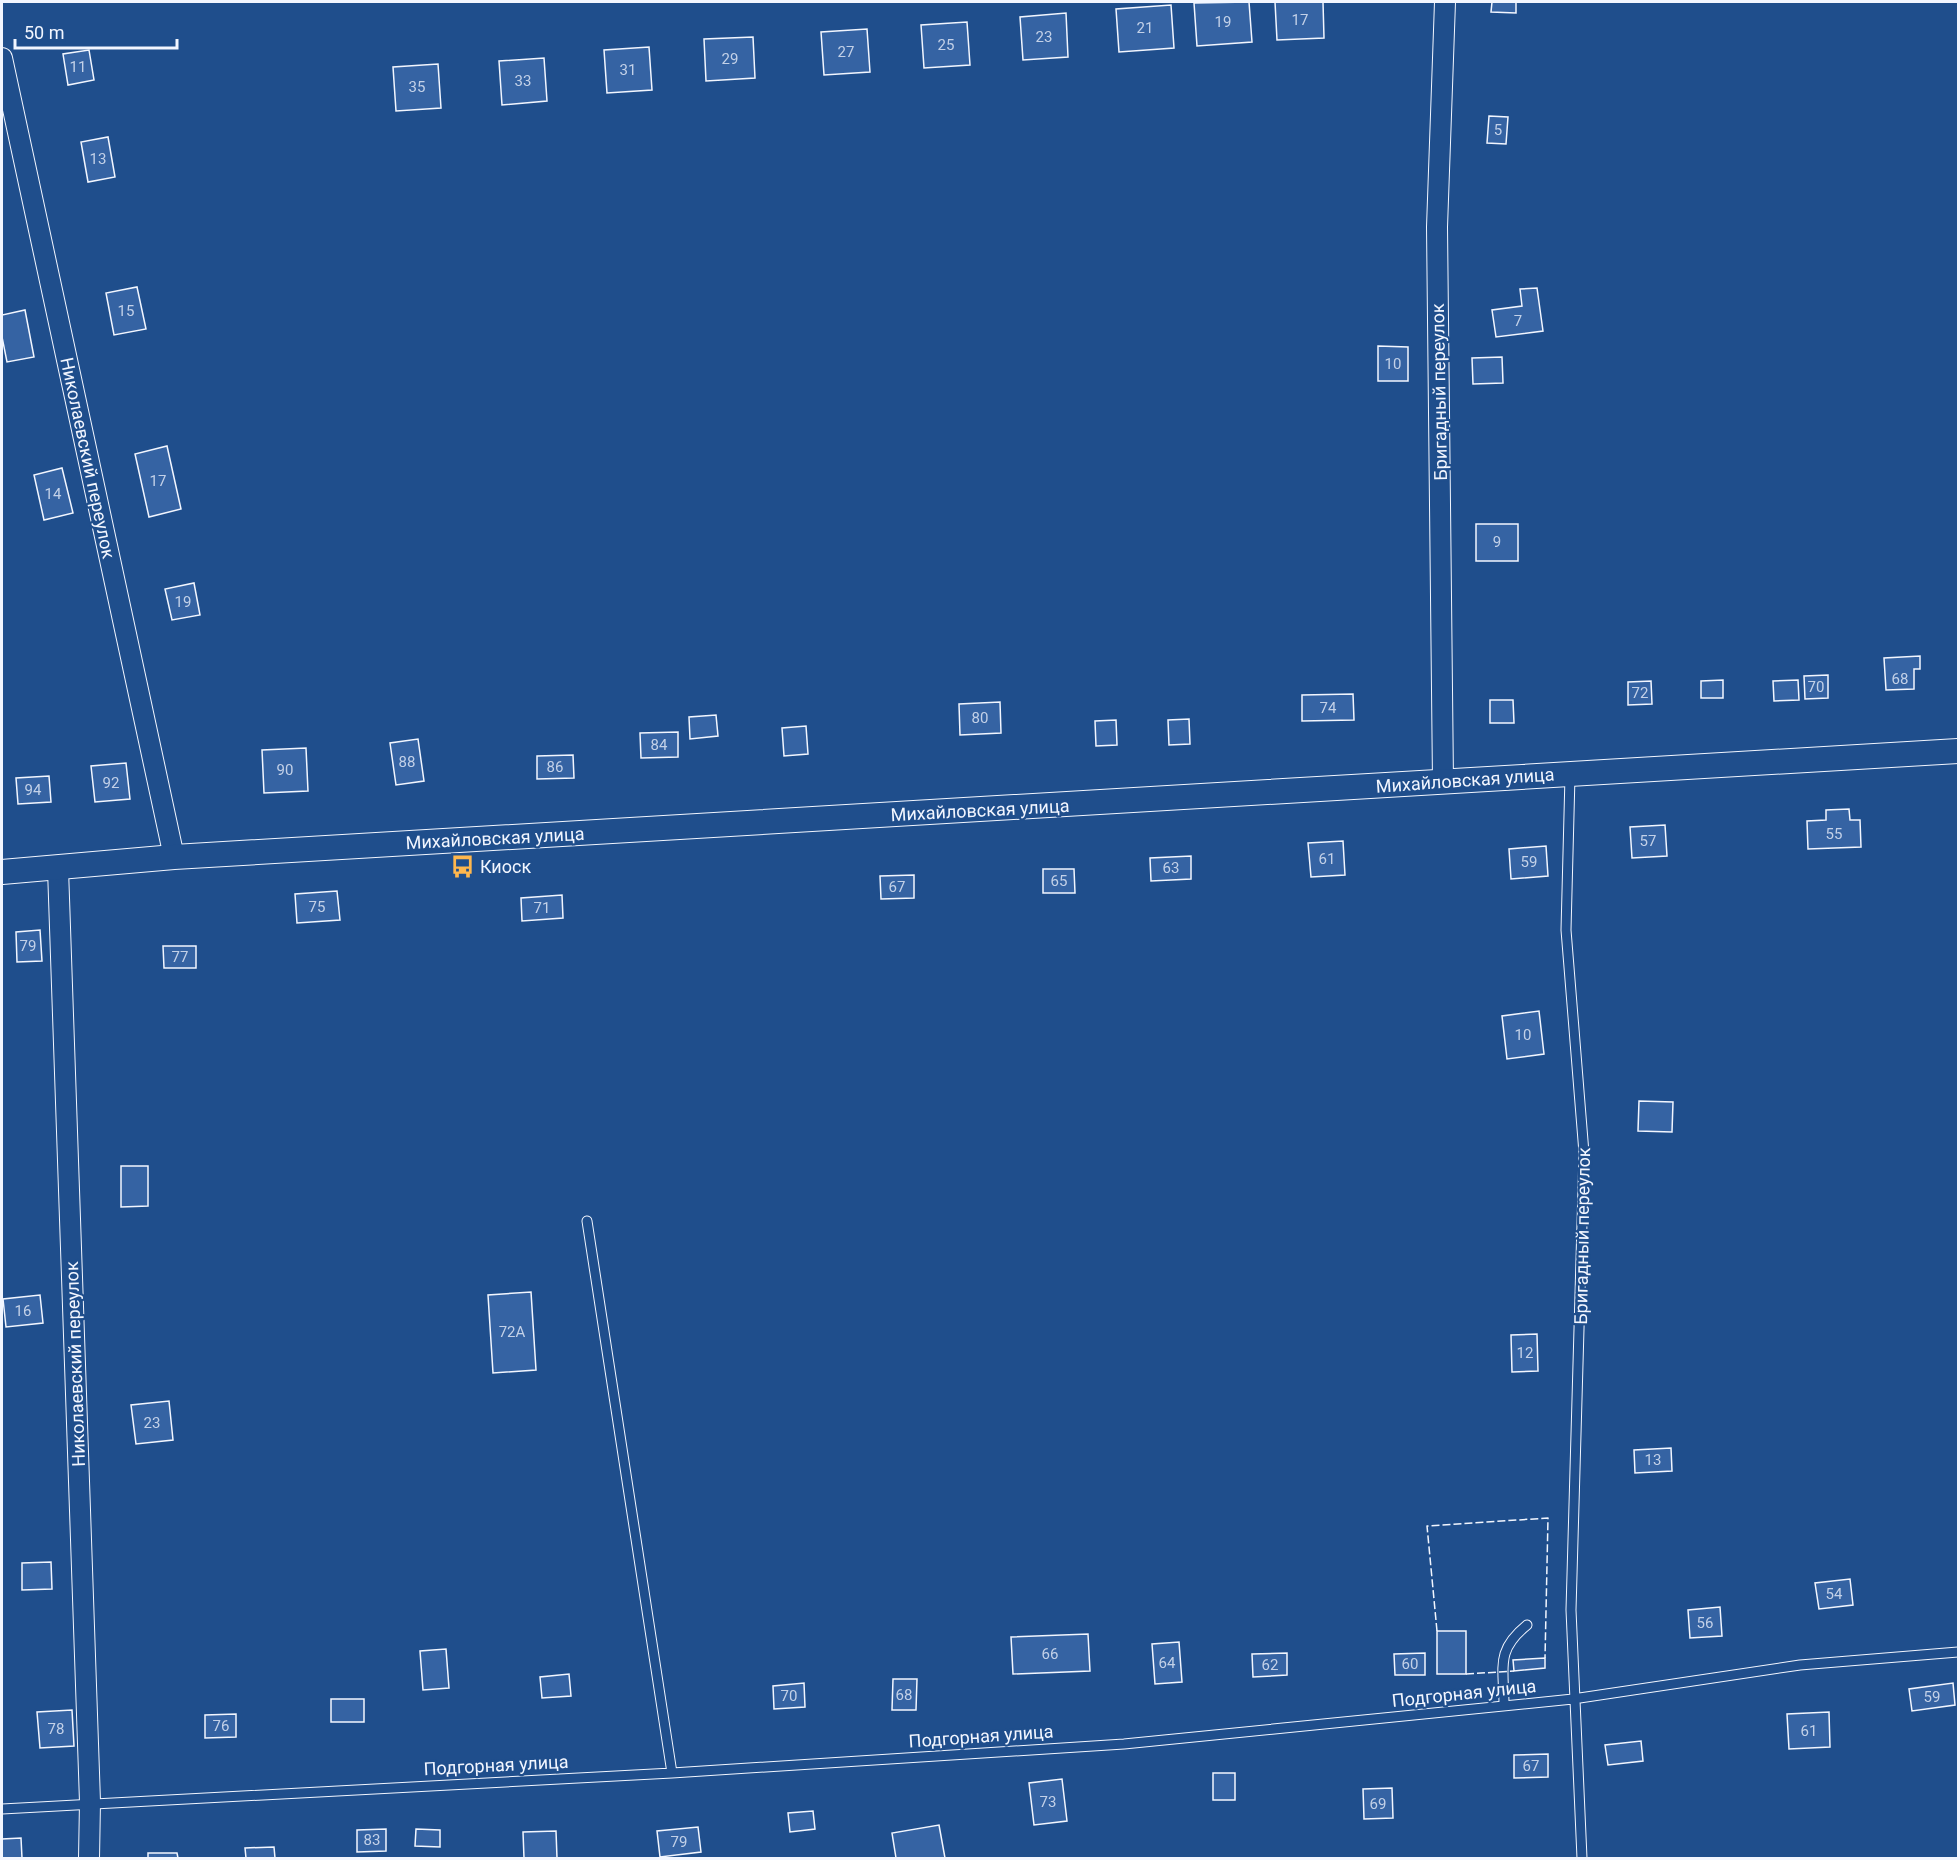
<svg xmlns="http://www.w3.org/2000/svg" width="1960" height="1860" font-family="Roboto,sans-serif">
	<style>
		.building { fill: #3563a3; stroke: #f2f6ff; stroke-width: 1.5 }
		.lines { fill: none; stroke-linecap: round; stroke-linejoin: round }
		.service-casing { stroke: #f2f6ff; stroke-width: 11 }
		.minor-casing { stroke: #f2f6ff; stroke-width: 22 }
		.tertiary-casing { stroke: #f2f6ff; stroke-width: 26 }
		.service { stroke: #1f4e8c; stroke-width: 9 }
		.minor { stroke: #1f4e8c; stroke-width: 20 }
		.tertiary { stroke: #1f4e8c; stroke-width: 24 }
		.fence { stroke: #f2f6ff; stroke-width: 1.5; stroke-dasharray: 8 3; stroke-linecap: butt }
		.labels { text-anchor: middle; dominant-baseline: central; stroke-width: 4.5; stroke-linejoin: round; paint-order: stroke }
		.number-label { font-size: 15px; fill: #c3d1e8 }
		.street-label { font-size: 18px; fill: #f2f6ff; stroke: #1f4e8c }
		.poi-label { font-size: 18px; fill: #f2f6ff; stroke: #1f4e8c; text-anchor: start }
	</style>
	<rect width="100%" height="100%" fill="#1f4e8c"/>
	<path class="building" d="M1249 2 1252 42 1197 46 1194 3Z
		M1275 2H1323L1324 38 1277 40Z
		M1492 2H1516V13L1491 12Z
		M1171 5 1174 48 1119 52 1116 9Z
		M1066 13 1068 57 1023 60 1020 17Z
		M967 22 970 65 924 68 921 25Z
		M867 29 870 72 824 75 821 32Z
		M753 37 755 78 706 81 704 39Z
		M649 47 652 90 607 93 604 50Z
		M89 50 94 80 68 85 63 54Z
		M544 58 547 101 502 105 499 61Z
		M438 64 441 108 396 111 393 67Z
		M1489 116 1508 117 1506 144 1487 143Z
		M108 137 115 177 88 182 81 142Z
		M137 287 146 329 114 335 106 293Z
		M1537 288 1543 331 1496 337 1492 310 1522 306 1520 289Z
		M25 310 34 357 7 362 2 337V315Z
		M1378 346 1408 347V381H1378Z
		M1502 357 1503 383 1473 384 1472 358Z
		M167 446 181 509 149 517 135 454Z
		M62 468 73 513 44 520 34 475Z
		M1476 524H1518V561H1476Z
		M194 583 200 615 172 620 165 589Z
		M1920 656V669H1914V689L1886 690 1884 658Z
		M1828 675V698L1805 699 1804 676Z
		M1723 680V698H1701V681Z
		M1798 680 1799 700 1774 701 1773 681Z
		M1651 681 1652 704 1628 705V682Z
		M1353 694 1354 720 1302 721V695Z
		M1490 700H1513L1514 723H1490Z
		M1000 702 1001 733 960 735 959 704Z
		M716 715 718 736 690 739 689 717Z
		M1189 719 1190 744 1169 745 1168 720Z
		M1116 720 1117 745 1096 746 1095 721Z
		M806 726 808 754 784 756 782 728Z
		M678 732V757L641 758 640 733Z
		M418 739 424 781 396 785 390 743Z
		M306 748 308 791 264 793 262 750Z
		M573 755 574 778 537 779V756Z
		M126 763 130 799 95 802 91 766Z
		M49 776 51 802 18 804 16 778Z
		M1849 809 1850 820H1860L1861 847 1808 849 1807 821 1826 820V810Z
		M1665 825 1667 856 1632 858 1630 827Z
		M1343 841 1345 875 1311 877 1308 843Z
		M1546 846 1548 876 1511 879 1509 849Z
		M1191 856V879L1151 881 1150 858Z
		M1043 869H1074L1075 893H1043Z
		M914 875V898L881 899 880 876Z
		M337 891 340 920 297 923 295 894Z
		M562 895 563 918 522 921 521 898Z
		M40 930 42 961 17 962 16 932Z
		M163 946H196V968H164Z
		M1539 1011 1544 1054 1507 1059 1502 1016Z
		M1639 1101 1673 1102 1672 1132 1638 1131Z
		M121 1166H148V1206L121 1207Z
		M531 1292 536 1370 493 1373 488 1295Z
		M40 1295 43 1323 6 1327 3 1299Z
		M1537 1334 1538 1371 1512 1372 1511 1335Z
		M169 1401 173 1440 136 1444 131 1405Z
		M1671 1448 1672 1471 1635 1473 1634 1450Z
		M51 1562 52 1589 22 1590V1563Z
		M1850 1579 1853 1605 1819 1609 1815 1583Z
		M1720 1607 1722 1636 1690 1638 1688 1610Z
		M1437 1631H1466V1674H1437Z
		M1088 1634 1090 1671 1013 1674 1011 1637Z
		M1179 1642 1182 1682 1155 1684 1152 1644Z
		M446 1649 449 1688 423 1690 420 1651Z
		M1287 1653V1675L1253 1677 1252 1654Z
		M1425 1653V1675H1395L1394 1654Z
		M1545 1658V1668L1514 1671 1513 1660Z
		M569 1674 571 1696 542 1698 540 1677Z
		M893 1679H917L916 1710H892Z
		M804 1683 805 1707 774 1709 773 1686Z
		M1953 1683 1955 1705 1912 1711 1909 1689Z
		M331 1699H364V1722H331Z
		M72 1710 74 1746 40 1748 37 1712Z
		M1829 1712 1830 1747 1789 1749 1787 1714Z
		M236 1714V1737L205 1738V1715Z
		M1641 1741 1643 1761 1608 1765 1605 1745Z
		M1548 1754V1777L1514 1778V1755Z
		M1213 1773H1235V1800H1213Z
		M1062 1779 1067 1821 1034 1825 1029 1783Z
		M1392 1788 1393 1818 1364 1819 1363 1789Z
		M813 1811 815 1829 790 1832 788 1813Z
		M939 1825 945 1858H896L892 1833Z
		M698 1827 701 1852 660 1857 657 1831Z
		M386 1829V1851L357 1852V1830Z
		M416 1829 440 1830V1847L415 1846Z
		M556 1831 557 1858H524L523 1832Z
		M21 1838 22 1858H2V1839Z
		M274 1847 275 1858H246L245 1848Z
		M148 1853H177L178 1858H148Z"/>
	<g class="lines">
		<defs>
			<path id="service" d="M1570 776 1566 930 1584 1153 1571 1610 1582 1858
				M587 1221 672 1773
				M1504 1705C1504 1667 1495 1651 1527 1625
				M2 1809 672 1773 1124 1744 1573 1699 1800 1665 1958 1652"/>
			<path id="minor" d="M2 58 174 857
				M1443 782 1437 227 1445 2
				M58 869 90 1802 89 1858"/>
			<path id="tertiary" d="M2 872 174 857 1958 751"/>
		</defs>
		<use href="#service" class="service-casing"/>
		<use href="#minor" class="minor-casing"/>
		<use href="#tertiary" class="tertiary-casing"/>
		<use href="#service" class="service"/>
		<use href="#minor" class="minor"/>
		<use href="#tertiary" class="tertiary"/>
		<path class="fence" d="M1437 1631 1427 1526 1548 1518 1545 1658
			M1466 1674 1514 1671"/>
	</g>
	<defs>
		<symbol id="bus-bare" viewBox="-9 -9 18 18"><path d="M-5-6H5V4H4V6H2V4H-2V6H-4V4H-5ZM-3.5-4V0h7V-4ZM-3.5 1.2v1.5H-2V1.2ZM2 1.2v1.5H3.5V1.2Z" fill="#ffb74d" stroke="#1f4e8c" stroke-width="2.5" paint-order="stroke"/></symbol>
	</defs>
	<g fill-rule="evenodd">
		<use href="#bus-bare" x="446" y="850" width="33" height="33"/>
	</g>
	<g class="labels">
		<g class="number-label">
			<text x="1300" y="20">17</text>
			<text x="1223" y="22">19</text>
			<text x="1145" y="28">21</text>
			<text x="1044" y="37">23</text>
			<text x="946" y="45">25</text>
			<text x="846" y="52">27</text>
			<text x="730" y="59">29</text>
			<text x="78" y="67">11</text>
			<text x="628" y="70">31</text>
			<text x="523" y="81">33</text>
			<text x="417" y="87">35</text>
			<text x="1498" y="130">5</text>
			<text x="98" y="159">13</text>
			<text x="126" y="311">15</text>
			<text x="1518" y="321">7</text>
			<text x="1393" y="364">10</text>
			<text x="158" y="481">17</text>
			<text x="53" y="494">14</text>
			<text x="1497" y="542">9</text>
			<text x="183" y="602">19</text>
			<text x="1900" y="679">68</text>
			<text x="1816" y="687">70</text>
			<text x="1640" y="693">72</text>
			<text x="1328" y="708">74</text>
			<text x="980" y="718">80</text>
			<text x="659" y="745">84</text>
			<text x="407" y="762">88</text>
			<text x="555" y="767">86</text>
			<text x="285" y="770">90</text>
			<text x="111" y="783">92</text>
			<text x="33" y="790">94</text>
			<text x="1834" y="834">55</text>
			<text x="1648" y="841">57</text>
			<text x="1327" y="859">61</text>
			<text x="1529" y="862">59</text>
			<text x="1171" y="868">63</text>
			<text x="1059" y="881">65</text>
			<text x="897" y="887">67</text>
			<text x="317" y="907">75</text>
			<text x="542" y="908">71</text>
			<text x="28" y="946">79</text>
			<text x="180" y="957">77</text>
			<text x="1523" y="1035">10</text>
			<text x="23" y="1311">16</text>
			<text x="512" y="1332">72А</text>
			<text x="1525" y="1353">12</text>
			<text x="152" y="1423">23</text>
			<text x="1653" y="1460">13</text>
			<text x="1834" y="1594">54</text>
			<text x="1705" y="1623">56</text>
			<text x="1050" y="1654">66</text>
			<text x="1167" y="1663">64</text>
			<text x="1410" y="1664">60</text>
			<text x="1270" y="1665">62</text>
			<text x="904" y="1695">68</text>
			<text x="789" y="1696">70</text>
			<text x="1932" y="1697">59</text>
			<text x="221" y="1726">76</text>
			<text x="56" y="1729">78</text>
			<text x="1809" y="1731">61</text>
			<text x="1531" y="1766">67</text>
			<text x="1048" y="1802">73</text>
			<text x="1378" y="1804">69</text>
			<text x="372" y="1840">83</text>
			<text x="679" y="1842">79</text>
		</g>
		<g class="street-label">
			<text transform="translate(1439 392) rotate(-91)">Бригадный переулок</text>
			<text transform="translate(88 458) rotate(78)">Николаевский переулок</text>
			<text transform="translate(1465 780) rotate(-4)">Михайловская улица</text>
			<text transform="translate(980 810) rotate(-3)">Михайловская улица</text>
			<text transform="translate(495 838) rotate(-3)">Михайловская улица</text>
			<text transform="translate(1582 1236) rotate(-89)">Бригадный переулок</text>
			<text transform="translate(75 1364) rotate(-92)">Николаевский переулок</text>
			<text transform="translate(1464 1693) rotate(-6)">Подгорная улица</text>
			<text transform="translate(981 1736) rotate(-4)">Подгорная улица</text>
			<text transform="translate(496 1765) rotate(-3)">Подгорная улица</text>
		</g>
		<g class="poi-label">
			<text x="480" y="866">Киоск</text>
		</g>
	</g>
	<rect width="1960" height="1860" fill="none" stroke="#f2f6ff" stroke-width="6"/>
	<path d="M15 39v9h162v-9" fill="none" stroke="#f2f6ff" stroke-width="3"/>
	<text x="24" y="39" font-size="18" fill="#f2f6ff" stroke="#1f4e8c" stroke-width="4.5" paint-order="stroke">50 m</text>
</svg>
